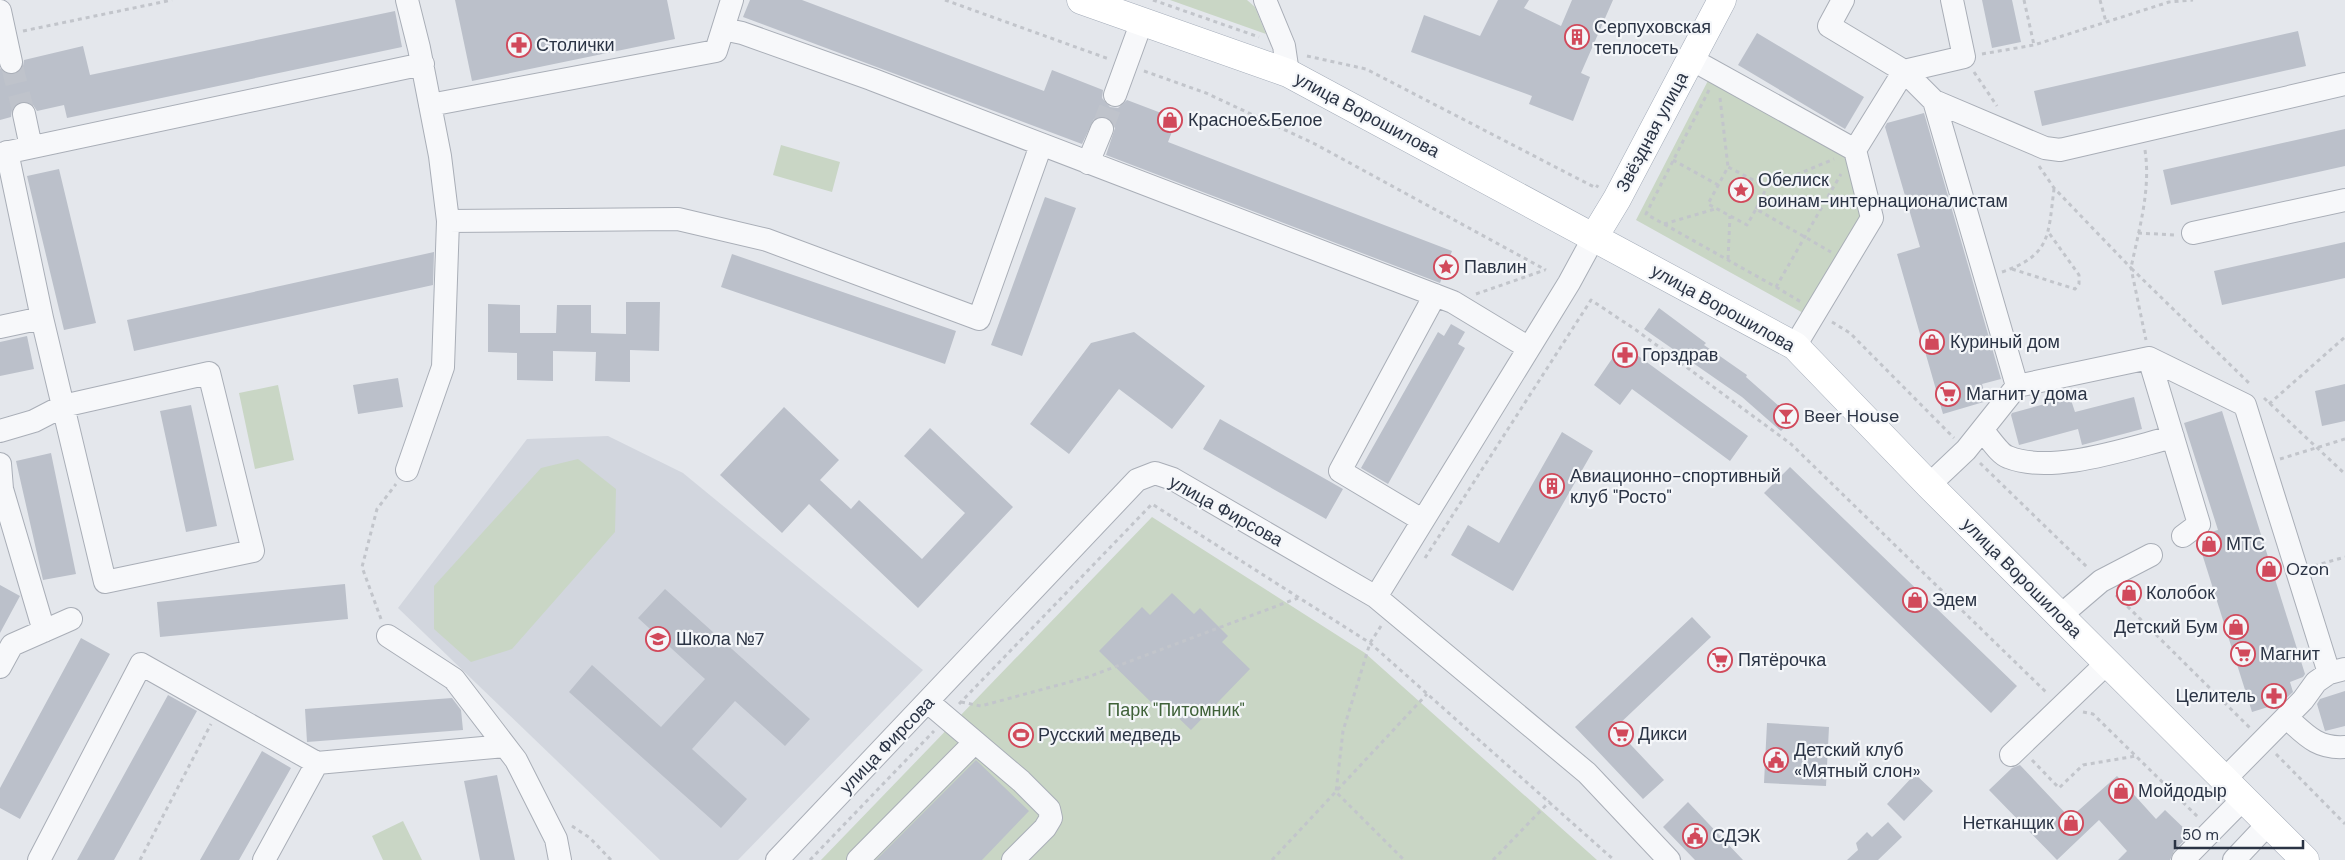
<svg xmlns="http://www.w3.org/2000/svg" width="2345" height="860" font-family="'DM Sans',sans-serif">
	<style>
		.built { fill: #d2d6de }
		.green { fill: #c9d6c5 }
		.building { fill: #bbc0ca }
		.lines { fill: none; stroke-linecap: round; stroke-linejoin: round }
		.minor-tunnel { stroke: #bfc3cb; stroke-width: 22; stroke-dasharray: 22 11; stroke-linecap: butt }
		.minor-casing { stroke: #a9aeb7; stroke-width: 24 }
		.major-casing { stroke: #a3abb8; stroke-width: 29 }
		.path { stroke: #c2c5cb; stroke-width: 3; stroke-dasharray: 4 4; stroke-linecap: butt }
		.minor { stroke: #f7f8fa; stroke-width: 22 }
		.major { stroke: #fff; stroke-width: 28 }
		.labels { text-anchor: middle; dominant-baseline: central; stroke-width: 4.5; stroke-linejoin: round; paint-order: stroke }
		.poi-label { font-size: 18px; fill: #2b3445; stroke: #f4f6f9; text-anchor: start }
		.street-label { font-size: 18px; fill: #2b3445; stroke: #f4f6f9 }
		.park-label { font-size: 18px; fill: #3f6138; stroke: #f4f6f9 }
	</style>
	<rect width="100%" height="100%" fill="#e4e7ec"/>
	<path class="built" d="M608 436 683 473 923 670 738 860H660L398 608 527 439Z"/>
	<path class="green" d="M1170 0H1247L1255 7 1266 34Z
		M1713 71 1855 150 1866 213 1805 314 1636 220Z
		M781 145 840 162 832 192 773 175Z
		M278 385 294 460 255 469 239 393Z
		M578 459 616 489 615 532 512 649 471 662 434 629V586L541 468Z
		M1152 517 1365 653 1597 860H821Z
		M403 821 422 860H383L372 836Z"/>
	<path class="building" d="M455 0H667L675 39 472 81Z
		M750 0H802L1044 91 1052 70 1103 90 1102 98 1110 107 1118 108 1127 100 1177 119 1168 142 1452 251 1440 283 1106 155 1115 128 1112 121 1107 117 1100 116 1094 119 1082 144 743 17Z
		M1498 0H1529L1524 8 1561 26 1572 0H1613L1581 73 1590 77 1573 121 1529 104 1532 96 1411 52 1424 15 1480 36Z
		M1982 0H2012L2021 42 1992 48Z
		M395 11 402 47 67 118 64 105 37 111 33 105 22 101 16 104 12 110 11 117 0 120V68L7 74 14 75 23 66 24 60 83 46 90 75Z
		M2298 31 2306 66 2042 126 2034 91Z
		M1757 33 1864 97 1845 129 1738 65Z
		M1924 113 2001 379 1982 384 1987 401 1943 414 1897 254 1920 247 1885 127 1887 123Z
		M2345 129V166L2171 205 2163 170Z
		M59 169 96 323 64 330 27 176Z
		M1045 197 1076 208 1022 356 991 345Z
		M2345 242V278L2222 305 2214 271Z
		M434 252 433 285 134 351 127 320Z
		M732 254 956 331 945 364 721 287Z
		M626 302H660L659 351 630 350V382L595 381 596 352 553 351V381L517 380V353L488 352V304L520 305V333H556L557 305H591V333L626 334Z
		M1659 308 1706 343 1704 345 1747 375 1746 377 1780 407 1789 408 1797 416 1781 431 1742 397 1644 329Z
		M1451 324 1465 332 1458 344 1465 348 1388 484 1361 468 1438 332 1444 336Z
		M1134 332 1205 386 1172 429 1119 389 1069 454 1030 424 1091 343Z
		M27 336 34 369 0 376V342Z
		M1626 347 1748 436 1730 461 1632 389 1620 405 1594 385 1618 350Z
		M398 378 403 407 358 414 353 385Z
		M2345 384V421L2322 426 2315 391Z
		M2070 397 2075 412 2134 397 2142 429 2082 445 2078 429 2019 445 2011 415 2012 413Z
		M191 405 217 526 186 532 160 411Z
		M784 407 839 460 820 480 851 509 859 500 922 559 965 513 904 456 930 428 1013 507 918 608 809 504 782 533 720 475Z
		M2222 411 2305 674 2303 677 2290 682 2293 692 2281 703 2252 712 2198 541 2208 533 2218 530 2184 423Z
		M1220 419 1343 489 1326 519 1203 449Z
		M1562 432 1593 451 1513 591 1451 555 1468 525 1499 543Z
		M51 453 76 574 43 580 16 461Z
		M1790 467 2017 686 1991 713 1764 493Z
		M345 584 348 619 160 637 157 602Z
		M0 585 20 596 0 633Z
		M665 589 810 719 785 746 735 701 692 749 747 799 721 828 569 692 592 665 661 727 705 679 638 618Z
		M1172 593 1194 614 1200 608 1228 636 1222 642 1250 669 1191 730 1164 704 1159 710 1099 651 1142 607 1150 615Z
		M1692 617 1711 637 1615 728 1664 780 1643 799 1575 727Z
		M81 638 110 654 20 819 0 808V788Z
		M2345 691V726L2325 731 2317 704 2320 699Z
		M168 695 197 711 114 860H77Z
		M452 698 461 710 463 730 307 742 305 709Z
		M1767 723 1829 727 1826 786 1764 783Z
		M262 751 291 768 239 860H200Z
		M976 760 1029 811 982 860H876Z
		M2020 765 2070 818 2117 776 2156 819 2165 810 2190 834 2174 851 2170 860H2118L2127 851 2099 820 2057 860 1989 790 2012 768Z
		M1915 774 1933 791 1904 821 1887 804Z
		M497 775 515 860H480L464 781Z
		M1688 802 1743 860H1695L1663 827Z
		M1888 822 1902 837 1878 860H1847L1858 850 1856 843 1867 832 1872 837Z"/>
	<g class="lines">
		<path class="minor-tunnel" d="M11 62 24 114
			M1102 129 1115 95"/>
		<defs>
			<path id="minor" d="M1265 0 1284 46 1288 73
				M1843 0 1829 26 1904 71 1855 150
				M0 11 11 62
				M723 29 742 33 871 79 1453 302 1529 348
				M1691 59 1855 150 1872 218 1795 346
				M1904 71 1934 101 2017 386 1966 450 1929 485
				M1904 71 1964 57 1952 0
				M1115 95 1142 21
				M1934 101 2045 148 2060 150 2345 84
				M430 105 716 51 732 0
				M24 114 31 147
				M0 154 423 64
				M1088 163 1102 129
				M448 221 678 219 767 240 979 319 1041 145
				M2193 233 2345 200
				M0 327 42 318 7 152
				M2149 358 2245 405 2329 673 2345 669
				M2017 386 2149 358 2199 524 2183 536
				M1982 430C1989 437 1999 454 2008 457 2052 475 2128 448 2173 437
				M0 431 34 421 63 406 209 373 253 551 105 582 42 318
				M0 464 2 489 44 631
				M407 470 443 367 448 221 440 156 419 48 407 0
				M1422 520 1340 471 1435 295
				M1376 597 1569 283 1594 237
				M2060 616 2101 581 2151 555
				M388 636 454 679 516 760 556 839 560 860
				M0 667 12 645 71 619
				M928 702 1021 781 1049 809 1051 818 1045 828 1013 860
				M2286 717C2306 735 2317 749 2345 747
				M2011 755 2107 663
				M2224 780 2303 700 2316 682 2329 673
				M39 860 141 664 317 763
				M264 860 317 763 505 746
				M777 860 1137 480 1155 473 1173 479 1376 597 1587 773 1669 860
				M858 860 975 742
				M2183 860 2243 799
				M2234 860 2268 824"/>
			<path id="major" d="M1081 0 1288 73 1795 346 1929 485 2305 860
				M1594 237 1617 199 1722 0"/>
		</defs>
		<use href="#minor" class="minor-casing"/>
		<use href="#major" class="major-casing"/>
		<path class="path" d="M945 0 1109 59
			M1153 0 1259 37
			M2024 0 2034 45
			M2100 0 2106 22
			M23 31 172 0
			M1982 54 2034 45 2169 2 2193 0
			M1307 56 1366 69 1596 188 1598 185
			M1144 71 1206 93 1315 144 1546 270
			M1974 72 1997 106
			M1709 90 1646 214 1776 287 1841 174
			M1720 98 1728 167
			M2145 150C2151 190 2139 229 2131 268L2250 384
			M1673 160 1718 185
			M2039 166 2054 188 2131 268 2146 340
			M1767 187 1834 159
			M1756 209 1767 187 1728 167 1708 204 1747 225 1756 209 1831 252
			M1664 224 1715 209
			M2138 233 2175 235
			M1728 259 1730 216
			M2012 269 2075 289 2079 284V275L2049 233
			M2002 272C2051 255 2048 236 2054 189
			M1776 287 1801 302
			M1476 294 1545 270
			M1832 322 1850 333 1954 438
			M2264 398 2345 474
			M2269 404 2345 337
			M2280 459 2345 439
			M1980 463 2088 568
			M1425 558 1591 300 1636 330 1791 444 2048 694
			M2314 566 2345 557
			M2116 595 2250 728
			M381 619 362 567 377 509 396 484
			M1381 626 1370 643 1343 731 1336 792 1404 860
			M961 702 981 706 1088 677 1298 598
			M959 704 1152 504 1370 643 1614 860
			M2083 712 2093 714 2199 818
			M2276 754 2345 824
			M2032 760 2059 788 2083 765 2136 756
			M572 826 590 838 611 860
			M140 860 211 724
			M810 860 934 731
			M1272 860 1427 694
			M1493 860 1550 801"/>
		<use href="#minor" class="minor"/>
		<use href="#major" class="major"/>
	</g>
	<defs>
		<symbol id="building-ring" viewBox="-11 -11 22 22"><circle r="9.5" fill="#f4f6f9" stroke="#d1495b" stroke-width="1.5"/><path d="M-4-6H4V6H1V3H-1V6H-4ZM-2.5-4.3h1.7v1.8h-1.7ZM.8-4.3h1.7v1.8H.8ZM-2.5-1h1.7V.8h-1.7ZM.8-1h1.7V.8H.8Z" fill="#d1495b"/></symbol>
		<symbol id="pharmacy-ring" viewBox="-11 -11 22 22"><circle r="9.5" fill="#f4f6f9" stroke="#d1495b" stroke-width="1.5"/><path d="M-2-6h4v4h4v4h-4v4h-4v-4h-4v-4h4Z" fill="#d1495b"/></symbol>
		<symbol id="shop-ring" viewBox="-11 -11 22 22"><circle r="9.5" fill="#f4f6f9" stroke="#d1495b" stroke-width="1.5"/><path d="M-5-2.5h2.3a2.7 3.5 0 0 1 5.4 0H5L5.5 6h-11ZM-1.5-2.5h3a1.5 2.3 0 0 0-3 0Z" fill="#d1495b"/></symbol>
		<symbol id="sight-ring" viewBox="-11 -11 22 22"><circle r="9.5" fill="#f4f6f9" stroke="#d1495b" stroke-width="1.5"/><path d="M0-6L1.8-2.2L6-1.7L2.9 1.2L3.7 5.4L0 3.3L-3.7 5.4L-2.9 1.2L-6-1.7L-1.8-2.2Z" fill="#d1495b"/></symbol>
		<symbol id="supermarket-ring" viewBox="-11 -11 22 22"><circle r="9.5" fill="#f4f6f9" stroke="#d1495b" stroke-width="1.5"/><path d="M-6-5.5h2.5l.6 2H6L4.5 2H-2.5L-4.4-4H-6ZM-1.5 3.2a1.3 1.3 0 1 0 .1 0ZM3 3.2a1.3 1.3 0 1 0 .1 0Z" fill="#d1495b"/></symbol>
		<symbol id="bar-ring" viewBox="-11 -11 22 22"><circle r="9.5" fill="#f4f6f9" stroke="#d1495b" stroke-width="1.5"/><path d="M-6-5H6L.8 .8V4.5H3.5V6h-7V4.5H-.8V.8Z" fill="#d1495b"/></symbol>
		<symbol id="school-ring" viewBox="-11 -11 22 22"><circle r="9.5" fill="#f4f6f9" stroke="#d1495b" stroke-width="1.5"/><path d="M0-5L7-2L0 1L-7-2ZM-4 1L0 2.5L4 1V4Q0 6-4 4Z" fill="#d1495b"/></symbol>
		<symbol id="stadium-ring" viewBox="-11 -11 22 22"><circle r="9.5" fill="#f4f6f9" stroke="#d1495b" stroke-width="1.5"/><path d="M0-5a6.5 5 0 1 0 0 10a6.5 5 0 1 0 0-10ZM-3.5-1.8h7v3.6h-7Z" fill="#d1495b"/></symbol>
		<symbol id="civic-ring" viewBox="-11 -11 22 22"><circle r="9.5" fill="#f4f6f9" stroke="#d1495b" stroke-width="1.5"/><path d="M-.6-6.5H3V-4.5H.6V-3L4-1V1h2V6H-6V1h2V-1L-.6-3ZM-1.2 2.5V6h2.4V2.5Z" fill="#d1495b"/></symbol>
	</defs>
	<g fill-rule="evenodd">
		<use href="#building-ring" x="1563" y="23" width="28" height="28"/>
		<use href="#pharmacy-ring" x="505" y="31" width="28" height="28"/>
		<use href="#shop-ring" x="1156" y="106" width="28" height="28"/>
		<use href="#sight-ring" x="1727" y="176" width="28" height="28"/>
		<use href="#sight-ring" x="1432" y="253" width="28" height="28"/>
		<use href="#shop-ring" x="1918" y="328" width="28" height="28"/>
		<use href="#pharmacy-ring" x="1611" y="341" width="28" height="28"/>
		<use href="#supermarket-ring" x="1934" y="380" width="28" height="28"/>
		<use href="#bar-ring" x="1772" y="402" width="28" height="28"/>
		<use href="#building-ring" x="1538" y="472" width="28" height="28"/>
		<use href="#shop-ring" x="2195" y="530" width="28" height="28"/>
		<use href="#shop-ring" x="2255" y="555" width="28" height="28"/>
		<use href="#shop-ring" x="2115" y="579" width="28" height="28"/>
		<use href="#shop-ring" x="1901" y="586" width="28" height="28"/>
		<use href="#shop-ring" x="2222" y="613" width="28" height="28"/>
		<use href="#school-ring" x="644" y="625" width="28" height="28"/>
		<use href="#supermarket-ring" x="2229" y="640" width="28" height="28"/>
		<use href="#supermarket-ring" x="1706" y="646" width="28" height="28"/>
		<use href="#pharmacy-ring" x="2260" y="682" width="28" height="28"/>
		<use href="#supermarket-ring" x="1607" y="720" width="28" height="28"/>
		<use href="#stadium-ring" x="1007" y="721" width="28" height="28"/>
		<use href="#civic-ring" x="1762" y="746" width="28" height="28"/>
		<use href="#shop-ring" x="2107" y="777" width="28" height="28"/>
		<use href="#shop-ring" x="2057" y="809" width="28" height="28"/>
		<use href="#civic-ring" x="1681" y="822" width="28" height="28"/>
	</g>
	<g class="labels">
		<g class="poi-label">
			<text x="1594" y="27">Серпуховская<tspan x="1594" dy="21">теплосеть</tspan></text>
			<text x="536" y="45">Столички</text>
			<text x="1188" y="120">Красное&amp;Белое</text>
			<text x="1758" y="180">Обелиск<tspan x="1758" dy="21">воинам-интернационалистам</tspan></text>
			<text x="1464" y="267">Павлин</text>
			<text x="1950" y="342">Куриный дом</text>
			<text x="1642" y="355">Горздрав</text>
			<text x="1966" y="394">Магнит у дома</text>
			<text x="1804" y="416">Beer House</text>
			<text x="1570" y="476">Авиационно-спортивный<tspan x="1570" dy="21">клуб "Росто"</tspan></text>
			<text x="2226" y="544">МТС</text>
			<text x="2286" y="569">Ozon</text>
			<text x="2146" y="593">Колобок</text>
			<text x="1932" y="600">Эдем</text>
			<text x="2218" y="627" text-anchor="end">Детский Бум</text>
			<text x="676" y="639">Школа №7</text>
			<text x="2260" y="654">Магнит</text>
			<text x="1738" y="660">Пятёрочка</text>
			<text x="2256" y="696" text-anchor="end">Целитель</text>
			<text x="1638" y="734">Дикси</text>
			<text x="1038" y="735">Русский медведь</text>
			<text x="1794" y="750">Детский клуб<tspan x="1794" dy="21">«Мятный слон»</tspan></text>
			<text x="2138" y="791">Мойдодыр</text>
			<text x="2054" y="823" text-anchor="end">Нетканщик</text>
			<text x="1712" y="836">СДЭК</text>
		</g>
		<g class="street-label">
			<text transform="translate(1367 115) rotate(28)">улица Ворошилова</text>
			<text transform="translate(1652 132) rotate(-62)">Звёздная улица</text>
			<text transform="translate(1723 308) rotate(29)">улица Ворошилова</text>
			<text transform="translate(1226 511) rotate(29)">улица Фирсова</text>
			<text transform="translate(2022 578) rotate(45)">улица Ворошилова</text>
			<text transform="translate(887 745) rotate(-46)">улица Фирсова</text>
		</g>
		<g class="park-label">
			<text x="1176" y="710">Парк "Питомник"</text>
		</g>
	</g>
	<path d="M2175 840v8h128v-8" fill="none" stroke="#2b3445" stroke-width="2.5"/>
	<text x="2182" y="840" font-size="15" fill="#2b3445" stroke="#f4f6f9" stroke-width="4" paint-order="stroke">50 m</text>
</svg>
